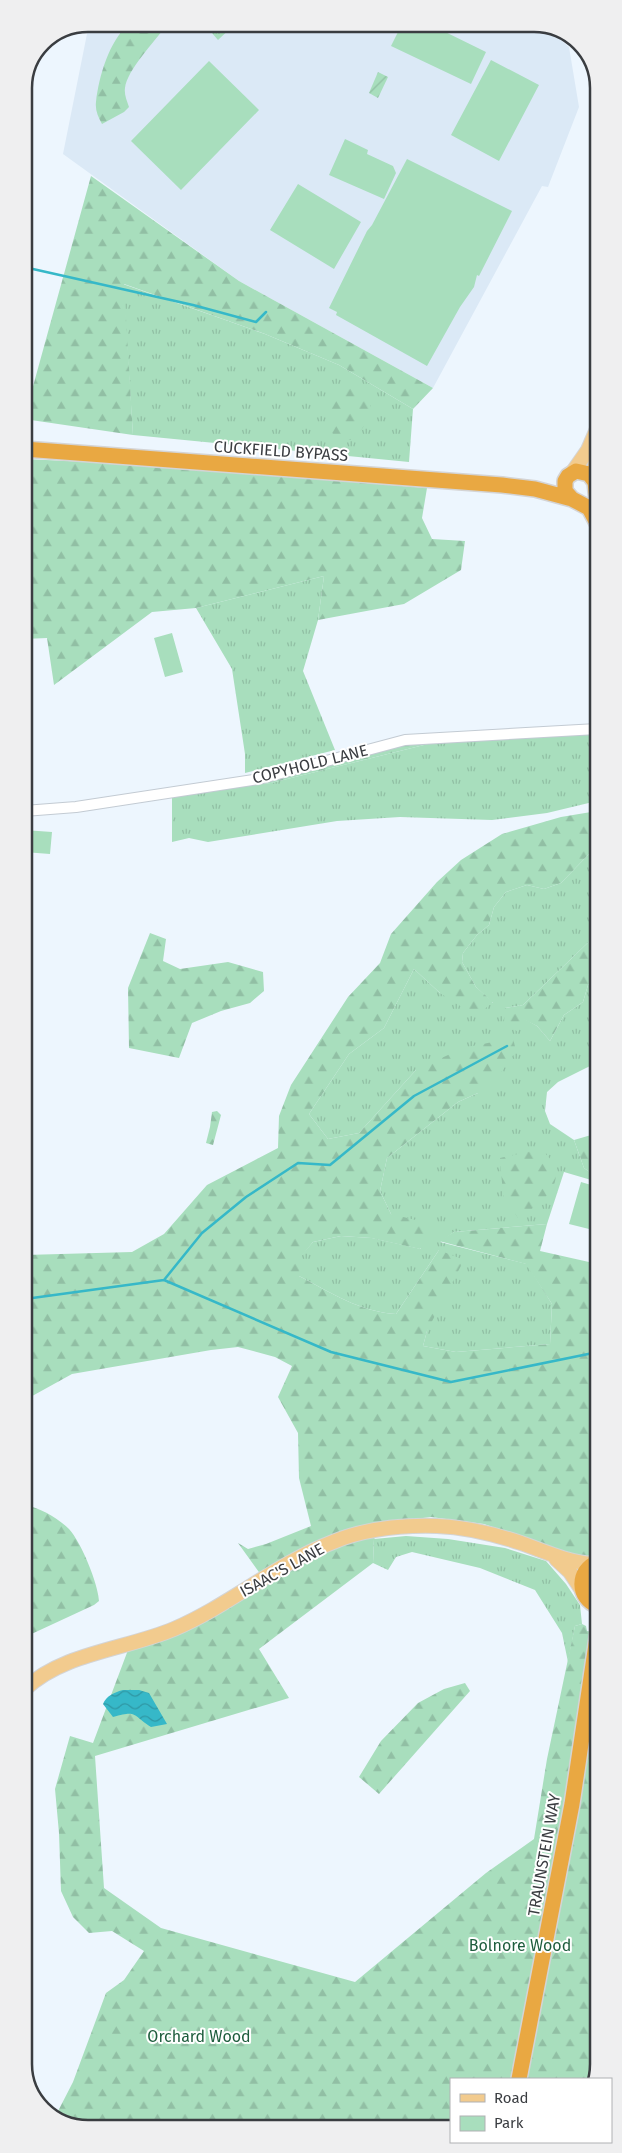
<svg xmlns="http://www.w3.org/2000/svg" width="622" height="2153" font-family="'Fira Sans',sans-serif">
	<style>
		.built { fill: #dbe9f6 }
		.grass { fill: url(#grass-tufts) }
		.forest { fill: url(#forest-firs) }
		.park { fill: #a8debd }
		.garden { fill: url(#garden-furrows) }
		.water { fill: url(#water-waves) }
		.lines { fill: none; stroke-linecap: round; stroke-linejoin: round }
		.stream { stroke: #36b8c8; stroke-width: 2.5 }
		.minor-casing { stroke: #c3cbd3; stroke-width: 12 }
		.major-casing { stroke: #d4d4d5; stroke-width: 16 }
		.highway-casing { stroke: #d4d4d5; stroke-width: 18 }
		.minor { stroke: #fff; stroke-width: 10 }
		.major { stroke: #f2cb8e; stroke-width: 14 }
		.highway { stroke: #e9a842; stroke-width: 15 }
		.labels { text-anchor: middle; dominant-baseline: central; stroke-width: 4; stroke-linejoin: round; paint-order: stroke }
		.street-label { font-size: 16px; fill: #3a3d41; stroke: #fff }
		.park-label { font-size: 16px; fill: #1e5d3d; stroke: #fff }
		.rim { fill: none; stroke: #3a3d41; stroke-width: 2.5 }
	</style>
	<defs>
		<pattern id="grass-tufts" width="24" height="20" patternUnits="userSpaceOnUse" patternTransform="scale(1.25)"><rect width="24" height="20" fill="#a8debd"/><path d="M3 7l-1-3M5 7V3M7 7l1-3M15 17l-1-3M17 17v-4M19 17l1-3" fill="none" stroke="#91bfa4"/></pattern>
		<pattern id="forest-firs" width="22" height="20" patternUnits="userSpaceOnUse" patternTransform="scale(1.25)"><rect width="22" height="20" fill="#a8debd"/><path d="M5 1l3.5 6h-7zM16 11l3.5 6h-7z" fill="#91bfa4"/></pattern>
		<pattern id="garden-furrows" width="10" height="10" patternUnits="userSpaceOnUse" patternTransform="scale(1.25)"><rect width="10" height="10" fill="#a8debd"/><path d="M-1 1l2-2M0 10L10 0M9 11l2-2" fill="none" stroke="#91bfa4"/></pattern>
		<pattern id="water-waves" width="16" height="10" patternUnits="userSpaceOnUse" patternTransform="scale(1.25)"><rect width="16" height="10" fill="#36b8c8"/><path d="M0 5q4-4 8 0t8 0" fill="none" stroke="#2f97a4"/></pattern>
	</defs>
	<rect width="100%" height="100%" fill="#edf6fe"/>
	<path class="built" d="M89 24H329L345 33 357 24H542L569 47 579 107 548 187 542 186 433 388 239 281 63 154Z"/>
	<path class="grass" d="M204 24H235L218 40Z
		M123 284 265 334 339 365 413 409 409 462 133 435Z
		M324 576 318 620 303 671 335 750 245 773V754L232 669 196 608Z
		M597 734V801L547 813 492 820 400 817 337 821 208 842 189 838 172 842V797L245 785 271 783 436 742Z
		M597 843 598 933 523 1005 505 1008 537 1026 550 1041 564 1015 583 1002 588 985 598 972V1062L558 1082 547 1092 545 1111 550 1124 574 1140 584 1168 598 1178V1182L564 1172 547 1224 454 1232 440 1242 527 1264 552 1304 550 1344 456 1352 423 1346 427 1331 439 1250 396 1314C360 1312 330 1292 299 1276V1258L313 1242 341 1236 372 1238 421 1249 391 1214 380 1191 387 1158 458 1102 478 1093 416 1070 359 1133 328 1139 309 1114 349 1054 384 1028 414 969 440 993 493 1003 476 987 462 962 463 953 477 935 489 925 494 907 506 892 527 885 544 889 561 883 590 853Z
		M406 1536 448 1539 505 1548 546 1561 566 1584 580 1605 582 1624 575 1626 568 1662 562 1633 535 1590 480 1568 412 1552 396 1557 388 1570 373 1563 374 1539Z
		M598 1567V1602L586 1585 595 1569Z"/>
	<path class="forest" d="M129 24H170L166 26C155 41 127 70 125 88 124 95 127 101 129 107L124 112 102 124C98 117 95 110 96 102 99 76 109 41 129 24Z
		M91 176 239 281 433 388 413 409 339 365 265 334 124 284 133 435 24 419Z
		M346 380H352L370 390C372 411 369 426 351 440L341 439 329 431 332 395Z
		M24 459 133 464 427 488 422 518 432 539 465 541 461 570 404 604 318 620 324 576 196 608 152 612 54 685 47 638 24 639Z
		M436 742 271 783 245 785 405 744Z
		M597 811V843L590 853 561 883 544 889 527 885 506 892 494 907 489 925 477 935 463 953 462 962 476 987 493 1002 476 1016 440 993 414 969 384 1028 349 1054 309 1114 328 1139 359 1133 416 1070 463 1048 513 1038 516 1051 494 1082 478 1093 458 1102 387 1158 380 1191 391 1214 436 1225 420 1249 371 1238 341 1236 313 1242 300 1258 299 1276C330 1292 360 1312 396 1314L439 1250 464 1260 427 1331 423 1346 456 1352 550 1344 552 1304 526 1264 439 1241 454 1232 547 1224 540 1251 589 1262 598 1257V1553L581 1558 484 1524 431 1517 391 1522 374 1539 373 1563 259 1649 289 1698 95 1756 104 1888 161 1928 355 1982 486 1873 534 1839 547 1759 575 1626 582 1624 586 1626 587 1631 598 1633V2065L593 2079H451V2128L84 2129 55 2117 73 2082 106 1993 124 1980 144 1951 112 1931 89 1933 73 1917 61 1891 59 1833 55 1789 70 1736 93 1743 128 1650 261 1575 238 1543 248 1549 266 1544 311 1526 299 1478 298 1433 278 1397 292 1366 275 1357 238 1347 211 1350 72 1374 25 1400V1255L132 1252 164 1234 207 1185 278 1148 279 1116 291 1085 348 997 380 963 391 934 437 882 461 860 502 834 561 817Z
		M150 933 166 939 163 961 180 969 228 962 263 972 264 991 250 1003 221 1011 192 1023 179 1058 129 1048 128 988Z
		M598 933V972L588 985 583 1002 564 1015 550 1041 537 1026 523 1019 518 1032 504 1022 505 1008 523 1005Z
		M217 1111 221 1115 213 1145 206 1143 210 1127 212 1112Z
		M598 1133V1178L584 1168 574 1140Z
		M541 1149C545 1153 551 1159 553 1164 565 1189 535 1207 518 1218L503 1195 500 1158Z
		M25 1505C40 1508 58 1518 69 1529 81 1542 98 1583 99 1601L94 1605 25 1637Z
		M465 1683 470 1691 379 1794 359 1777 381 1741 418 1703 444 1689Z"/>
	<path class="park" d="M402 24H429L486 52 471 84 391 46Z
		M491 60 539 85 499 161 451 135Z
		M209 61 259 110 181 190 131 141Z
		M345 139 368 150 367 154 393 166 396 173 384 199 329 175Z
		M407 159 512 211 479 276 477 275 474 287 460 307 427 366 336 315 337 312 329 308 367 231 372 225Z
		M298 184 361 222 334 269 270 230Z
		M172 633 183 672 165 677 154 638Z
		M24 830 52 832 50 854 24 852Z
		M581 1182 598 1187V1199L589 1229 569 1224Z"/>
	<path class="garden" d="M378 72 388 77 378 98 369 93Z"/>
	<path class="water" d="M123 1690H139L149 1693 167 1724 151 1727C132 1715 138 1710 113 1717L103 1704C106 1696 115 1692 123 1690Z"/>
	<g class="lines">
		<path class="stream" d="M24 267 193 305 256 322 266 312
			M164 1280 202 1233 246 1197 298 1163 330 1165 414 1096 507 1046
			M25 1299 164 1280 331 1352 451 1382 598 1352"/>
		<defs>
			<path id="minor" d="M24 811 76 807 259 779 405 740 597 729"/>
			<path id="major" d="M572 473 588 450 597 429
				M593 477 597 456
				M556 1559 570 1572 582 1590
				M25 1689C62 1653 127 1649 174 1629 230 1605 276 1564 333 1542 364 1529 403 1525 437 1526 465 1527 494 1534 521 1543 546 1552 567 1562 593 1564"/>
			<path id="highway" d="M24 449 502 485 535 489 572 499
				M597 501 595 482 589 474 576 471 568 476 565 481V491L572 499 589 508 597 523
				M598 1562C576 1570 577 1599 598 1606
				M519 2079 572 1804 598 1631"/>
		</defs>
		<use href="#minor" class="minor-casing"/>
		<use href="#major" class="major-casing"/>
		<use href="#highway" class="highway-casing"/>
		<use href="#minor" class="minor"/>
		<use href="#major" class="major"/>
		<use href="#highway" class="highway"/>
	</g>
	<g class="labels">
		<g class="street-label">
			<text transform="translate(281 451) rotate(4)">CUCKFIELD BYPASS</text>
			<text transform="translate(310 764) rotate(-14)">COPYHOLD LANE</text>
			<text transform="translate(282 1570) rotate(-29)">ISAAC'S LANE</text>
			<text transform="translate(544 1855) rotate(-80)">TRAUNSTEIN WAY</text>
		</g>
		<g class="park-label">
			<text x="520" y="1945">Bolnore Wood</text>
			<text x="199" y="2036">Orchard Wood</text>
		</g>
	</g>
	<path d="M0 0H622V2153H0ZM88 32H534A56 56 0 0 1 590 88V2064A56 56 0 0 1 534 2120H88A56 56 0 0 1 32 2064V88A56 56 0 0 1 88 32Z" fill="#efeff0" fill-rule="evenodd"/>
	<path class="rim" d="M88 32H534A56 56 0 0 1 590 88V2064A56 56 0 0 1 534 2120H88A56 56 0 0 1 32 2064V88A56 56 0 0 1 88 32Z"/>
	<rect x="450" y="2078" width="162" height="65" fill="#ffffff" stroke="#b0b1b3"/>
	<rect x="460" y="2094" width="25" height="8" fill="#f2cb8e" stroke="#b0b1b3"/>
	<text x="494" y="2103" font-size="15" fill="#3a3d41">Road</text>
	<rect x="460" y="2116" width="25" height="15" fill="#a8debd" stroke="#b0b1b3"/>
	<text x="494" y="2128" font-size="15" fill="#3a3d41">Park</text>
</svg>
